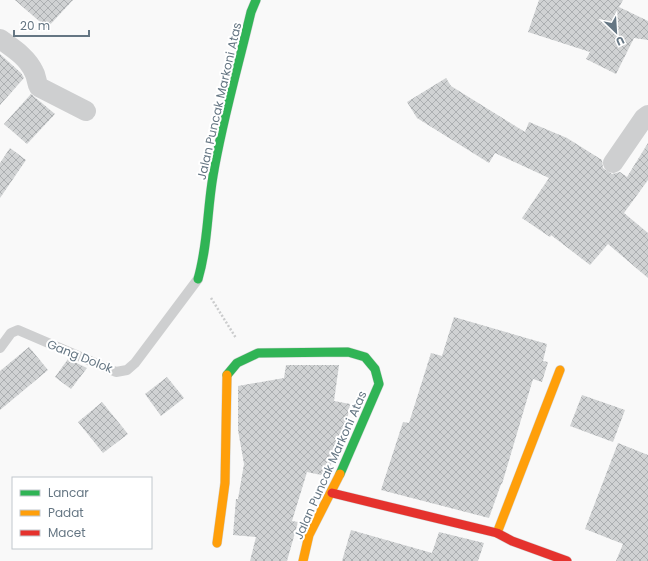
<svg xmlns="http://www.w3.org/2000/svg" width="648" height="561" font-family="Poppins,sans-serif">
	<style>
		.building { fill: url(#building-cross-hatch) }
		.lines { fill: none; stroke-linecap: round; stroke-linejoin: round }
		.fast-casing { stroke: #d5d6d7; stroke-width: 10 }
		.slow-casing { stroke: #d5d6d7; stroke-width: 10 }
		.jam-casing { stroke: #d5d6d7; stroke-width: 10 }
		.path { stroke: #cbcccd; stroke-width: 2.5; stroke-dasharray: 2 2; stroke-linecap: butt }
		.lane { stroke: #cecfd0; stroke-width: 10 }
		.street { stroke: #cecfd0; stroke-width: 20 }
		.fast { stroke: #30b455; stroke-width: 9 }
		.slow { stroke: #ff9f0a; stroke-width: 9 }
		.jam { stroke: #e5322d; stroke-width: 9 }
		.labels { text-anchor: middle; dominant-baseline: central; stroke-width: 4; stroke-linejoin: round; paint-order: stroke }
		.street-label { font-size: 12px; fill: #657683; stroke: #fff }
	</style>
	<defs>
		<pattern id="building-cross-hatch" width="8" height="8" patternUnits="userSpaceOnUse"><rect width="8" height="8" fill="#d0d2d3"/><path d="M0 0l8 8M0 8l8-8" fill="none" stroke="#acafb1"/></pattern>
	</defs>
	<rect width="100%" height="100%" fill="#f9f9f9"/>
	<path class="building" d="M15 0H73L47 28Z
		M539 0H623L619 7 648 21V40L634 38 616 74 586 59 590 52 528 32Z
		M0 54 21 73 24 78 0 105Z
		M446 78 451 86 525 132 529 122 567 138 602 160 603 168 612 174 620 172 627 177 648 143V180L624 213 648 233V278L608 244 590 265 551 235 550 237 522 218 549 178 495 153 489 163 417 118 407 102Z
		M31 94 55 114 27 144 4 124Z
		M10 148 26 160 0 198V163Z
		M454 317 547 344 543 361 548 362 542 382 533 379 502 484H501L489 518 381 490 403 422 409 423 431 353 442 356Z
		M29 347 48 370 0 410V371Z
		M68 359 87 368 71 389 55 377Z
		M286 365H339L334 401 350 404 345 432 326 476 307 472 292 521 298 522 287 561H250L256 537 233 535 236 499H238L244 464 238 430V386L284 378Z
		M167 377 184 398 161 416 145 394Z
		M582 395 625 410 613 442 570 426Z
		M102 402 128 434 103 453 78 422Z
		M618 443 648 455V561H616L623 544 585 529Z
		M351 530 432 553 439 532 484 543 478 561H342Z"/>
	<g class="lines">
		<defs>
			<path id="fast" d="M198 279C208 245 207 211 213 176 222 121 238 67 251 12L256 0
				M227 375 237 363 258 353 348 352 365 357 375 369 379 384 340 474"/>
			<path id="slow" d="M497 533 560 370
				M217 543 225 483 227 375
				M303 561 309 535 340 474"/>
			<path id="jam" d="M332 493 497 533 512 541 567 561"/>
		</defs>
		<use href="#fast" class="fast-casing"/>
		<use href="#slow" class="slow-casing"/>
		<use href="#jam" class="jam-casing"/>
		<path class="path" d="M211 298 236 338"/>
		<path class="lane" d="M0 348 11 333 18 330 116 372 127 370 135 363 198 279"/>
		<path class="street" d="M0 39C14 49 27 57 34 72 37 77 36 82 39 87L86 111
			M613 163 644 118 648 115"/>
		<use href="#fast" class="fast"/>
		<use href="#slow" class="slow"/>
		<use href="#jam" class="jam"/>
	</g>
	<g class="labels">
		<g class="street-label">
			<text transform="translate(219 101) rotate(-77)">Jalan Puncak Markoni Atas</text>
			<text transform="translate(80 356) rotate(22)">Gang Dolok</text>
			<text transform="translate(330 465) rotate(-66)">Jalan Puncak Markoni Atas</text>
		</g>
	</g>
	<rect x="12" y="477" width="140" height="72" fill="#ffffff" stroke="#c1c8cd"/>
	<rect x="20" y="490" width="20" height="6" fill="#30b455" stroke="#c1c8cd"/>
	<text x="48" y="497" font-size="12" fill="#657683">Lancar</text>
	<rect x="20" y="510" width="20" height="6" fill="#ff9f0a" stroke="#c1c8cd"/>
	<text x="48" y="517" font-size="12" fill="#657683">Padat</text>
	<rect x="20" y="530" width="20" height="6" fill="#e5322d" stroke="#c1c8cd"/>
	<text x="48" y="537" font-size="12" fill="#657683">Macet</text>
	<g transform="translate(616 32) rotate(155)" stroke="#ffffff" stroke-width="3" paint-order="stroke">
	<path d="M0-3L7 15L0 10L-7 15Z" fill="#657683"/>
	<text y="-6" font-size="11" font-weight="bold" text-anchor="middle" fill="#657683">U</text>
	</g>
	<path d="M14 30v6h75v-6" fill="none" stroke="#657683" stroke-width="2"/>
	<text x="20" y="30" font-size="12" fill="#657683" stroke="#ffffff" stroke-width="3" paint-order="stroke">20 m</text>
</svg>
